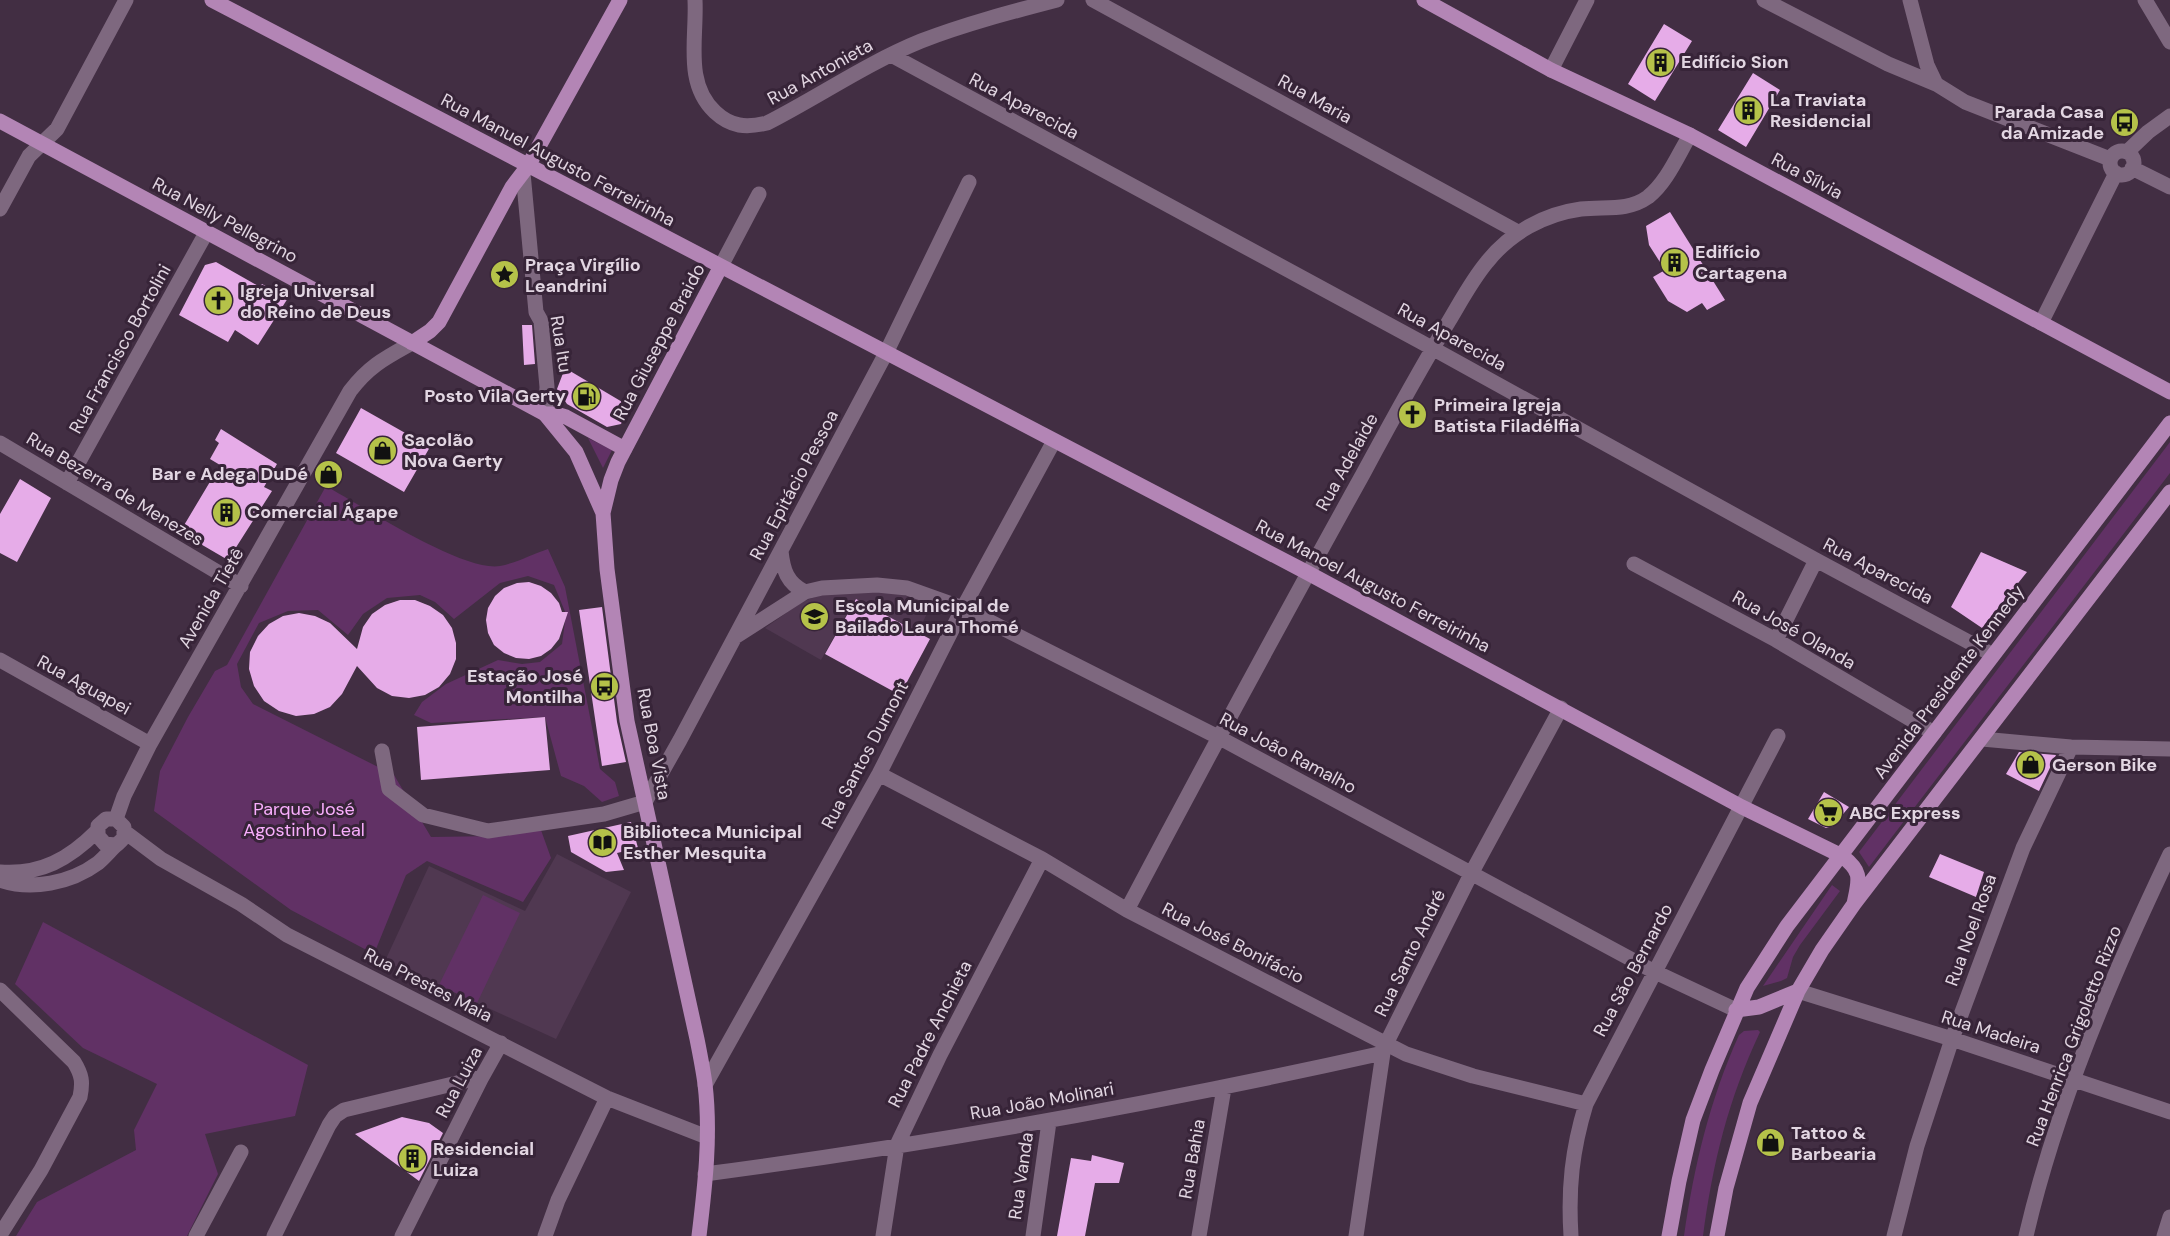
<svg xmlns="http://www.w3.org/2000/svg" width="2170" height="1236" font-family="'DM Sans',sans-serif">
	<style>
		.built { fill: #503851 }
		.green { fill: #613165 }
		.building { fill: #e6ace8 }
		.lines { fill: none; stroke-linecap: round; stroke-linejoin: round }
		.minor { stroke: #7e687f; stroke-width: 15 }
		.major { stroke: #b385b5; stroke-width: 15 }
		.labels { text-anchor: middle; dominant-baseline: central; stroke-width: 6; stroke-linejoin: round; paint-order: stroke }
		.poi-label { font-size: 18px; font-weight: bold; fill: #e2d6e2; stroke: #372438; text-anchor: start }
		.street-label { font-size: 18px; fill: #e2d6e2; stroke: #372438 }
		.park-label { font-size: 18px; fill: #f9aefd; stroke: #372438 }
	</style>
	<rect width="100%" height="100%" fill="#422e43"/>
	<path class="built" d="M848 587 884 590 932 603 918 632 855 599 821 660 765 628 803 601Z
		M557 854 631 892 556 1039 385 961 429 866 525 911Z"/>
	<path class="green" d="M588 438 612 450 603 468Z
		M2170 442V473L1869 867 1859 852Z
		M326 486C362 506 462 572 500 566 516 563 533 554 548 549L565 587 600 769 615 782 619 796 602 802 584 786 561 776 545 717 431 723 414 715 422 702 446 684 498 660 522 664 540 662 562 644 566 614 554 585 528 576 500 583 454 619 435 602 420 595 387 598 363 614 348 635 318 610 288 611 259 623 237 664 241 687 253 704 394 775 431 837 498 836 537 819 551 858 523 902 427 861 406 875 374 954 291 910 154 811 160 771 188 717 215 671 227 665Z
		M1832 885 1840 891 1800 945 1793 957 1787 978 1781 981 1763 986Z
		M483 895 520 913 477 1003 439 985Z
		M43 922 308 1065 295 1116 205 1134 218 1174 187 1236H16L37 1202 136 1150 134 1130 157 1084 83 1048 15 984Z
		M1758 1030 1760 1032C1728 1100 1713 1162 1703 1236H1684C1694 1166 1710 1099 1739 1035L1744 1031Z"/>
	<path class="building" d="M1664 24 1692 41 1655 101 1628 84Z
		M1753 73 1780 90 1746 147 1718 130Z
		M1670 212 1725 300 1707 310 1702 303 1687 312 1668 301 1653 277 1665 270 1649 245 1646 226Z
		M216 262 260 287 262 284 288 298 258 345 235 330 228 342 179 315 205 265Z
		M522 325H532L535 364 524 365Z
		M565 368 629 406 621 424 607 427 567 404 557 389Z
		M361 408 430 447 404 492 336 453Z
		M221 429 277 464 264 487 272 491 228 560 180 532 220 465 210 459 219 443 215 440Z
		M20 479 51 498 17 562 0 553V514Z
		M1981 552 2027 572 1982 628 1951 607Z
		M529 582 541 586 551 593 559 603 562 612H568L559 639 551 649 541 656 529 659 516 658 504 653 494 645 488 633 486 620 488 608 495 596 504 588 517 583Z
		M856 599 930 639 900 695 825 654Z
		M400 600H415L430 606 443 615 452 628 456 643V659L450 674 439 687 425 695 409 698 392 696 377 688 357 666 342 694 330 707 314 714 296 716 279 711 264 701 254 686 249 669 250 652 258 636 269 624 283 616 299 613 315 616 330 623 357 649 363 627 372 614 385 605Z
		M602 607 617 722 626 762 602 766 579 610Z
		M545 717 550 770 421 780 417 727Z
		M2019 752 2056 755 2039 791 2006 774Z
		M1824 792 1849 807 1833 826 1826 828 1808 819Z
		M631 822 638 848 617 853 624 870 606 872 571 852 568 836Z
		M1940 854 1984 872 1976 897 1929 877Z
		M402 1117 429 1123 443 1133 419 1181 355 1134Z
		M1092 1155 1124 1163 1119 1183H1095L1085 1236H1057L1071 1158 1091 1161Z"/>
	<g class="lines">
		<path class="minor" d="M695 0C697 38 684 83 715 112 731 127 746 128 767 123 818 97 867 63 921 41 965 24 1011 12 1057 0
			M1093 0 1518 232
			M1764 0 1888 64 1936 84
			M1910 0 1927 65 1936 84 1965 102 2110 159
			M2145 0 2170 42
			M891 55 1421 342 1816 560 1993 655
			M1551 70 1587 0
			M2110 163a12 12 0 1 1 24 0a12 12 0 1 1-24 0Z
			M2127 152 2148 132 2170 116
			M2132 168 2170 187
			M523 173 536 312 541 321 547 387 545 414
			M0 209 29 156 57 129 126 0
			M720 268 759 194
			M2041 323 2116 173
			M0 443 241 586
			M67 483 206 233
			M781 551C783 570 787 583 805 592
			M1634 564 1776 640 1934 733
			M735 637 805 592 822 588 877 585 907 588 963 608 1218 737 1653 971 1736 1010
			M1776 640 1816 560
			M0 660 150 744
			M1982 739 2071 747 2170 749
			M382 751 389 789 423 815 488 831 604 814 645 802 680 740 886 353 969 182
			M879 774 1042 859 1127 910 1406 1054 1473 1076 1586 1104
			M116 819 124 796 150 744 350 391C369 366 385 358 412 343
			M125 832 161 859 241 904 287 935 607 1098 707 1137
			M0 872C41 875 69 859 97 831
			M0 880C31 891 71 883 98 863 104 858 109 852 114 847 118 843 121 842 124 837V827L116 819H106L98 826V836L105 844 115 845
			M1127 910C1204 764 1283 618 1363 474 1391 422 1419 371 1449 321 1461 301 1472 280 1487 262 1510 233 1544 214 1581 209 1604 206 1627 212 1648 197 1667 182 1678 155 1690 135
			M0 990 74 1062C82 1075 83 1082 80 1097L41 1170 0 1235
			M1798 991 1952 1039 2170 1112
			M705 1085 879 774 963 608 1054 441
			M705 1174C933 1144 1159 1103 1383 1053
			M196 1236 241 1152
			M274 1236 329 1125 335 1116 344 1110 482 1077
			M402 1236 482 1077 501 1043
			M545 1236 558 1200 607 1098
			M883 1236 897 1145 940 1055 1042 859
			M1033 1236 1049 1122
			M1199 1236 1224 1088
			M1356 1236 1383 1053 1386 1044 1471 874 1561 708
			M1571 1236C1568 1188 1572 1150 1586 1104L1778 736
			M1894 1236 1917 1146 1952 1039 2023 848 2071 747
			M2026 1236C2057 1103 2112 976 2170 854
			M2164 1236 2170 1217"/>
		<path class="major" d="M212 0 1308 573 1742 807 1842 856C1863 872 1859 879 1854 904
			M1424 0 1551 70 1690 135 2170 392
			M0 121 545 414H556L566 417 625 449
			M412 343 430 331 439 322 512 187 528 166 620 0
			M545 414 576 452 603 513 607 569 627 721 697 1039C700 1054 703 1069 705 1084 711 1135 705 1186 699 1236
			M603 513 611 480 618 462 720 268
			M1736 1010 1759 1007 1798 991
			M1669 1236 1679 1181 1693 1120 1712 1070 1747 988 1787 926 2170 423
			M1717 1236 1726 1188 1750 1103 1798 991 1822 950 1854 904 2170 492"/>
	</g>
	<defs>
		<symbol id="building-disc" viewBox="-11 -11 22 22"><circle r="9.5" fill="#b5c249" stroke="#372438"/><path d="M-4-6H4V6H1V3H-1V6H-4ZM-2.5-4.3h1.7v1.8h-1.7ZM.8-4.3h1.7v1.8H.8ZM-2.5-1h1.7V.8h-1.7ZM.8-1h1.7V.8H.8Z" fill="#111"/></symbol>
		<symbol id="bus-disc" viewBox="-11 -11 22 22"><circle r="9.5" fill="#b5c249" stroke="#372438"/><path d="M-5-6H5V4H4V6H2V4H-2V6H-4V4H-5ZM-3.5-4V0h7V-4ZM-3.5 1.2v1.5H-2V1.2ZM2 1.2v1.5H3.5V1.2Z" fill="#111"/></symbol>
		<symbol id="sight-disc" viewBox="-11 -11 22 22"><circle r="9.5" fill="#b5c249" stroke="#372438"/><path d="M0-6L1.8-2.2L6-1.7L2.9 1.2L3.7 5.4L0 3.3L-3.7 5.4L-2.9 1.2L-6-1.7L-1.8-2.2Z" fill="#111"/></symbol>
		<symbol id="church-disc" viewBox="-11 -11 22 22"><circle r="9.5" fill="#b5c249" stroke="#372438"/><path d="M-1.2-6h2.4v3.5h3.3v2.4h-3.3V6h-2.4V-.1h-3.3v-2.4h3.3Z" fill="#111"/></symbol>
		<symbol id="fuel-disc" viewBox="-11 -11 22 22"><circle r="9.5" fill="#b5c249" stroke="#372438"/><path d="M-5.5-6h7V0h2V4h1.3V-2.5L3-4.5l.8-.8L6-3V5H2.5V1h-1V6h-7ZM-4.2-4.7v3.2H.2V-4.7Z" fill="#111"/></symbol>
		<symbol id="shop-disc" viewBox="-11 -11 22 22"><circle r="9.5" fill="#b5c249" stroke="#372438"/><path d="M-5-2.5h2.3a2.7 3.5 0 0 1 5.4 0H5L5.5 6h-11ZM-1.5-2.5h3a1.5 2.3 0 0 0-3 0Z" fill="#111"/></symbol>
		<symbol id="school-disc" viewBox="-11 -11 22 22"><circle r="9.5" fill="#b5c249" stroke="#372438"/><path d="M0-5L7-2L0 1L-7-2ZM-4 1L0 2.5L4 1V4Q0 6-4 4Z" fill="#111"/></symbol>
		<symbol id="supermarket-disc" viewBox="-11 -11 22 22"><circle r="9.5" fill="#b5c249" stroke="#372438"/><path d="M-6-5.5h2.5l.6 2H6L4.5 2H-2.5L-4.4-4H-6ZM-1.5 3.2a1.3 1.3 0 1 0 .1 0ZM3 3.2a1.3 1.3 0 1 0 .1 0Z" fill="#111"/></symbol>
		<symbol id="library-disc" viewBox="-11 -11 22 22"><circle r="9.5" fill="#b5c249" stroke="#372438"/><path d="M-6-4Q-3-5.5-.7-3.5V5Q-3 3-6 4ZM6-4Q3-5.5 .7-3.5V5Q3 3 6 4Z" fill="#111"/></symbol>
	</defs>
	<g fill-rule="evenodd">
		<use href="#building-disc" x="1644" y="46" width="33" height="33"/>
		<use href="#building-disc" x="1732" y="94" width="33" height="33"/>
		<use href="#bus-disc" x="2108" y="106" width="33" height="33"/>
		<use href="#building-disc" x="1658" y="246" width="33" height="33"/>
		<use href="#sight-disc" x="488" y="258" width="33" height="33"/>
		<use href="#church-disc" x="202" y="284" width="33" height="33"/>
		<use href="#fuel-disc" x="570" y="380" width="33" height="33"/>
		<use href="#church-disc" x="1396" y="398" width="33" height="33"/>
		<use href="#shop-disc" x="366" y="434" width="33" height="33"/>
		<use href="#shop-disc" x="312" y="458" width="33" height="33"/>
		<use href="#building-disc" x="210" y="496" width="33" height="33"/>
		<use href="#school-disc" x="798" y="600" width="33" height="33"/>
		<use href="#bus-disc" x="588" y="670" width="33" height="33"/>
		<use href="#shop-disc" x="2014" y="748" width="33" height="33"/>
		<use href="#supermarket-disc" x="1812" y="796" width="33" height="33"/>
		<use href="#library-disc" x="586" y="826" width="33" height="33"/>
		<use href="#shop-disc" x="1754" y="1126" width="33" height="33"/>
		<use href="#building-disc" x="396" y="1142" width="33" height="33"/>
	</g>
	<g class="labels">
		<g class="poi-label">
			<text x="1681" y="62">Edifício Sion</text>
			<text x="1770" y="100">La Traviata<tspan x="1770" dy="21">Residencial</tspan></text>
			<text x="2104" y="112" text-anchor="end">Parada Casa<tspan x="2104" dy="21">da Amizade</tspan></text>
			<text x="1695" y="252">Edifício<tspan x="1695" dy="21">Cartagena</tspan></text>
			<text x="525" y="265">Praça Virgílio<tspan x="525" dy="21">Leandrini</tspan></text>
			<text x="240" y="291">Igreja Universal<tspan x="240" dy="21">do Reino de Deus</tspan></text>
			<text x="566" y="396" text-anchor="end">Posto Vila Gerty</text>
			<text x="1434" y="405">Primeira Igreja<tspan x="1434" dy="21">Batista Filadélfia</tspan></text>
			<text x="404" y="440">Sacolão<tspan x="404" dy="21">Nova Gerty</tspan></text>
			<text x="308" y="474" text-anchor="end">Bar e Adega DuDé</text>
			<text x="247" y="512">Comercial Ágape</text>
			<text x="835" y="606">Escola Municipal de<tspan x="835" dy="21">Bailado Laura Thomé</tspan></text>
			<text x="583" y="676" text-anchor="end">Estação José<tspan x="583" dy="21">Montilha</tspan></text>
			<text x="2052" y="765">Gerson Bike</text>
			<text x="1849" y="813">ABC Express</text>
			<text x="623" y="832">Biblioteca Municipal<tspan x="623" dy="21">Esther Mesquita</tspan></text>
			<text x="1791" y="1133">Tattoo &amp;<tspan x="1791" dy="21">Barbearia</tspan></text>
			<text x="433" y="1149">Residencial<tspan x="433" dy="21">Luiza</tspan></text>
		</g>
		<g class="street-label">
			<text transform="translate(820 72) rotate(-29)">Rua Antonieta</text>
			<text transform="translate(1315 99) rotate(29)">Rua Maria</text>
			<text transform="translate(1024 106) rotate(28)">Rua Aparecida</text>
			<text transform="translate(558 160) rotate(28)">Rua Manuel Augusto Ferreirinha</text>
			<text transform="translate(1807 176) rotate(28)">Rua Sílvia</text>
			<text transform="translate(225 220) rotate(28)">Rua Nelly Pellegrino</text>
			<text transform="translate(1452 337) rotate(29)">Rua Aparecida</text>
			<text transform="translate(659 342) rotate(-62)">Rua Giuseppe Braido</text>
			<text transform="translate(561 344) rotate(81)">Rua Itu</text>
			<text transform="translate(120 349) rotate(-61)">Rua Francisco Bortolini</text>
			<text transform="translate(1347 462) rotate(-61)">Rua Adelaide</text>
			<text transform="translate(794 485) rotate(-62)">Rua Epitácio Pessoa</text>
			<text transform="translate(115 489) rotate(31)">Rua Bezerra de Menezes</text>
			<text transform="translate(1878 571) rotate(28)">Rua Aparecida</text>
			<text transform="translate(1373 586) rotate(28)">Rua Manoel Augusto Ferreirinha</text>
			<text transform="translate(211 598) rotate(-60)">Avenida Tietê</text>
			<text transform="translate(1794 630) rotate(30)">Rua José Olanda</text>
			<text transform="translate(1949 682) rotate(-53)">Avenida Presidente Kennedy</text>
			<text transform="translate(84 685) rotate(29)">Rua Aguapei</text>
			<text transform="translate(654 744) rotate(79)">Rua Boa Vista</text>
			<text transform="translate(1288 753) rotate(28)">Rua João Ramalho</text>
			<text transform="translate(865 755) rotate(-62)">Rua Santos Dumont</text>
			<text transform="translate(1971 930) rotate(-70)">Rua Noel Rosa</text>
			<text transform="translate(1233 943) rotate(27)">Rua José Bonifácio</text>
			<text transform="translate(1410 953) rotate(-64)">Rua Santo André</text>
			<text transform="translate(1633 970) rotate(-62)">Rua São Bernardo</text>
			<text transform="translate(428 985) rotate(27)">Rua Prestes Maia</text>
			<text transform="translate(1991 1032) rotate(18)">Rua Madeira</text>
			<text transform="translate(930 1034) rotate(-63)">Rua Padre Anchieta</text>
			<text transform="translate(2074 1036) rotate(-69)">Rua Henrica Grigoletto Rizzo</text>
			<text transform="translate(459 1082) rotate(-62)">Rua Luiza</text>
			<text transform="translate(1042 1101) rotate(-10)">Rua João Molinari</text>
			<text transform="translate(1192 1159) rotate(-80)">Rua Bahia</text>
			<text transform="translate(1021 1176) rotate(-82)">Rua Vanda</text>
		</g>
		<g class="park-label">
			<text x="304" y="809">Parque José<tspan x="304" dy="21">Agostinho Leal</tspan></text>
		</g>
	</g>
</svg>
